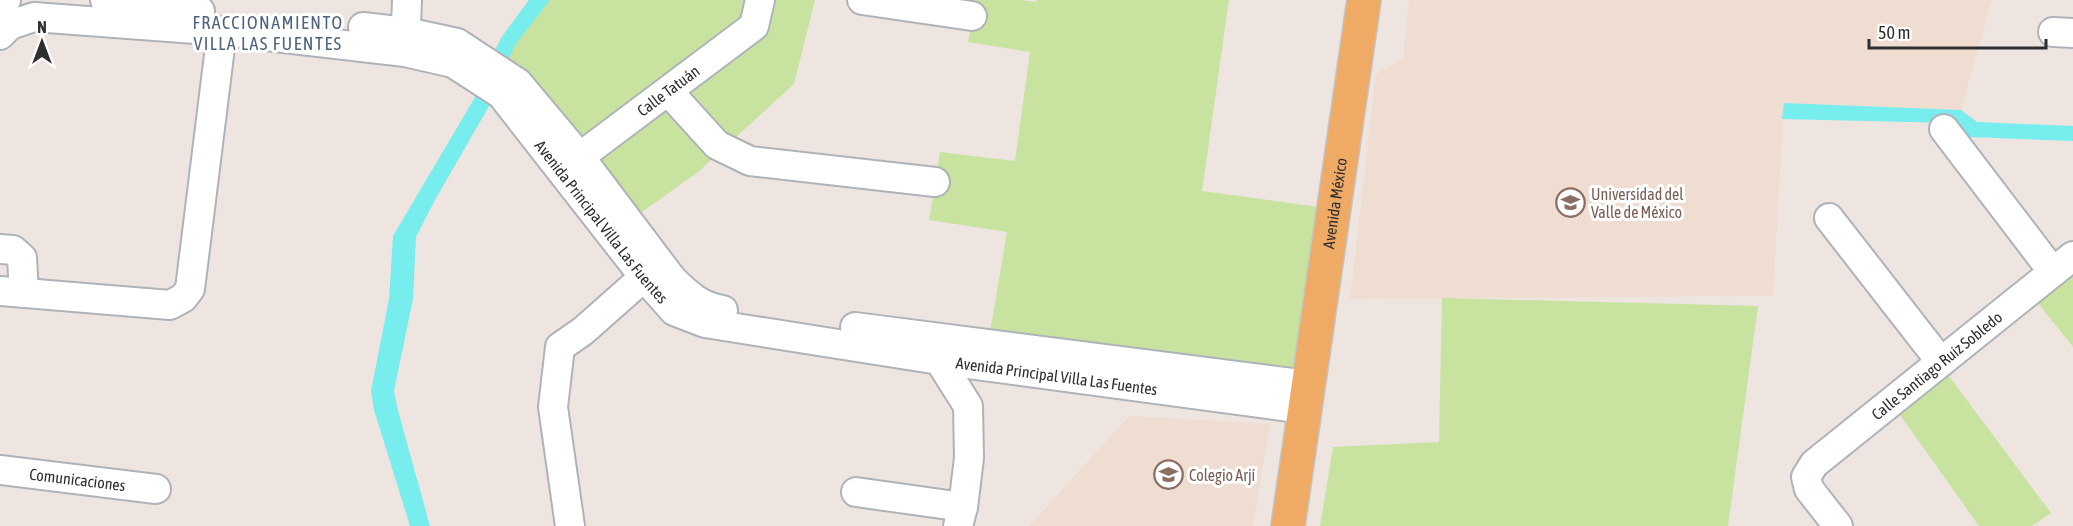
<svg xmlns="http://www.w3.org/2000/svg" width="2073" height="526" font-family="'Asap Condensed',sans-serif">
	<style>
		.education { fill: #efddd1 }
		.green { fill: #c8e39f }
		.water { fill: #77edee }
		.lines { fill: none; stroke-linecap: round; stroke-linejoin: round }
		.minor-casing { stroke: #aeb3b9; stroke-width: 32 }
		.major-casing { stroke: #c4c4c4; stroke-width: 36 }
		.minor { stroke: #fff; stroke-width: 28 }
		.major { stroke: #efaa65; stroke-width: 33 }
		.labels { text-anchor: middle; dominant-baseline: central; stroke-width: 6; stroke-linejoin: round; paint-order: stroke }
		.street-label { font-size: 16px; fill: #2e2e2e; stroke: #fff }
		.education-label { font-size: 16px; fill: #785e54; stroke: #fff; text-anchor: start }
		.neighbourhood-label { font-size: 18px; letter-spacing: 1.5px; fill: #4e637e; stroke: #fff }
	</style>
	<rect width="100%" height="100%" fill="#eee5e1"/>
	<path class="education" d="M1409 0H1992L1961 110 1784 103 1773 296 1350 299 1376 74 1403 58Z
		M1129 416 1270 424 1253 526H1029Z"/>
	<path class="green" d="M529 0H815L794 84 698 172 628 222 488 64 501 38Z
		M976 0H1021L1036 2 1037 0H1229L1202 191 1333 209 1308 385 988 344 1007 232 929 220 940 152 1015 161 1030 52 968 42Z
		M2073 266V347L2033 297Z
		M1442 298 1758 306 1728 526H1320L1333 447 1439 442Z
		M1943 368 2051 513 2032 526H1979L1891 402Z"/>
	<path class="water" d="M529 0H550L515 45 488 108 435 200 416 237 413 299 394 391 397 407 430 526H410L374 410 371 391 389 299 393 236 474 99 501 38Z
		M1784 103 1961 110 1977 122 2073 126V141L1970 137 1952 123 1782 119Z"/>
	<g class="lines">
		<defs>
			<g id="minor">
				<path d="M105 0 200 11"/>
				<path d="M862 0 972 16"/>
				<path d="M0 3 6 0"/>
				<path d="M363 27 406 32 457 43 518 83 580 157 672 279C687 294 701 307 723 310"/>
				<path d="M2053 32 2073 33"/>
				<path id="s1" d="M0 35 10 25 34 17 222 31 405 52 453 63 501 94 644 277 674 311 705 323 939 360 1304 409"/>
				<path d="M405 49 407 0"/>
				<path d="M668 91 717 145 750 161 935 182"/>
				<path d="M1944 129 2053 272"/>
				<path id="s2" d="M565 168 754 26 760 0"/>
				<path d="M1829 218 1941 362"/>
				<path d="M0 249 13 250 22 258 24 293"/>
				<path d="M0 291 170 305 183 298 190 289 222 31"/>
				<path d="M855 327 1308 385"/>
				<path d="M939 360 968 406 969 458 963 507 958 526"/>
				<path id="s3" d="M0 470 156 489"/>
				<path d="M856 492 963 507"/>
				<path d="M570 526 553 407 560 347 583 331 644 277"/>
				<path id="s4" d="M1838 526 1809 489 1806 477 1814 464 2073 256"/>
			</g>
			<g id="major">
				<path id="s5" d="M1288 526 1364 0"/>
			</g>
		</defs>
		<use href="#minor" class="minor-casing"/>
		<use href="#major" class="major-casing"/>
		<use href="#minor" class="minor"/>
		<use href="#major" class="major"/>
	</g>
	<defs>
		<symbol id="university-ring" viewBox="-11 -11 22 22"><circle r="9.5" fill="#fff" stroke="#8d6e63" stroke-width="1.5"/><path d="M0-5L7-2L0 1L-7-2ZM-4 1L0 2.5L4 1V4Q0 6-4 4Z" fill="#8d6e63"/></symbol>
		<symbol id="school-ring" viewBox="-11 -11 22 22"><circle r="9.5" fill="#fff" stroke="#8d6e63" stroke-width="1.5"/><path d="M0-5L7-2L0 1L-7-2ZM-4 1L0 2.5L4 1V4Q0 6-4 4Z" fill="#8d6e63"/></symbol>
	</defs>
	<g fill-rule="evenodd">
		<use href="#university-ring" x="1554" y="186" width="33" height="33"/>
		<use href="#school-ring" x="1152" y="458" width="33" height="33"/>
	</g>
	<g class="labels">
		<g class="street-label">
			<text stroke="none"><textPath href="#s2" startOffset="129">Calle Tatuán</textPath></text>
			<text stroke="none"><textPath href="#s5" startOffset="326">Avenida México</textPath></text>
			<text stroke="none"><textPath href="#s1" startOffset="681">Avenida Principal Villa Las Fuentes</textPath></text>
			<text stroke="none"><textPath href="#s4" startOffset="232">Calle Santiago Ruiz Sobledo</textPath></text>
			<text stroke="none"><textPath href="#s1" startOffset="1185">Avenida Principal Villa Las Fuentes</textPath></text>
			<text stroke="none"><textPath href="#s3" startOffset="78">Comunicaciones</textPath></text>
		</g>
		<g class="education-label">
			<text x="1591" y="194">Universidad del<tspan x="1591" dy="18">Valle de México</tspan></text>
			<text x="1189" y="475">Colegio Arjí</text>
		</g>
		<g class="neighbourhood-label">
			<text x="268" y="22">FRACCIONAMIENTO<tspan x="268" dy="21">VILLA LAS FUENTES</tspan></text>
		</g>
	</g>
	<g transform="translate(42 42)" stroke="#ffffff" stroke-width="4.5" paint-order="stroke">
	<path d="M0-4.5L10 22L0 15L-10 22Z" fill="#2e2e2e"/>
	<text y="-9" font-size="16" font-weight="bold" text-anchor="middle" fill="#2e2e2e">N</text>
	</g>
	<path d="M1869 39v9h177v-9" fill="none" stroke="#2e2e2e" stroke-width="3"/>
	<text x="1878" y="39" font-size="18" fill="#2e2e2e" stroke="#ffffff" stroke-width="4.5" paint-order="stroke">50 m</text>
</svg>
